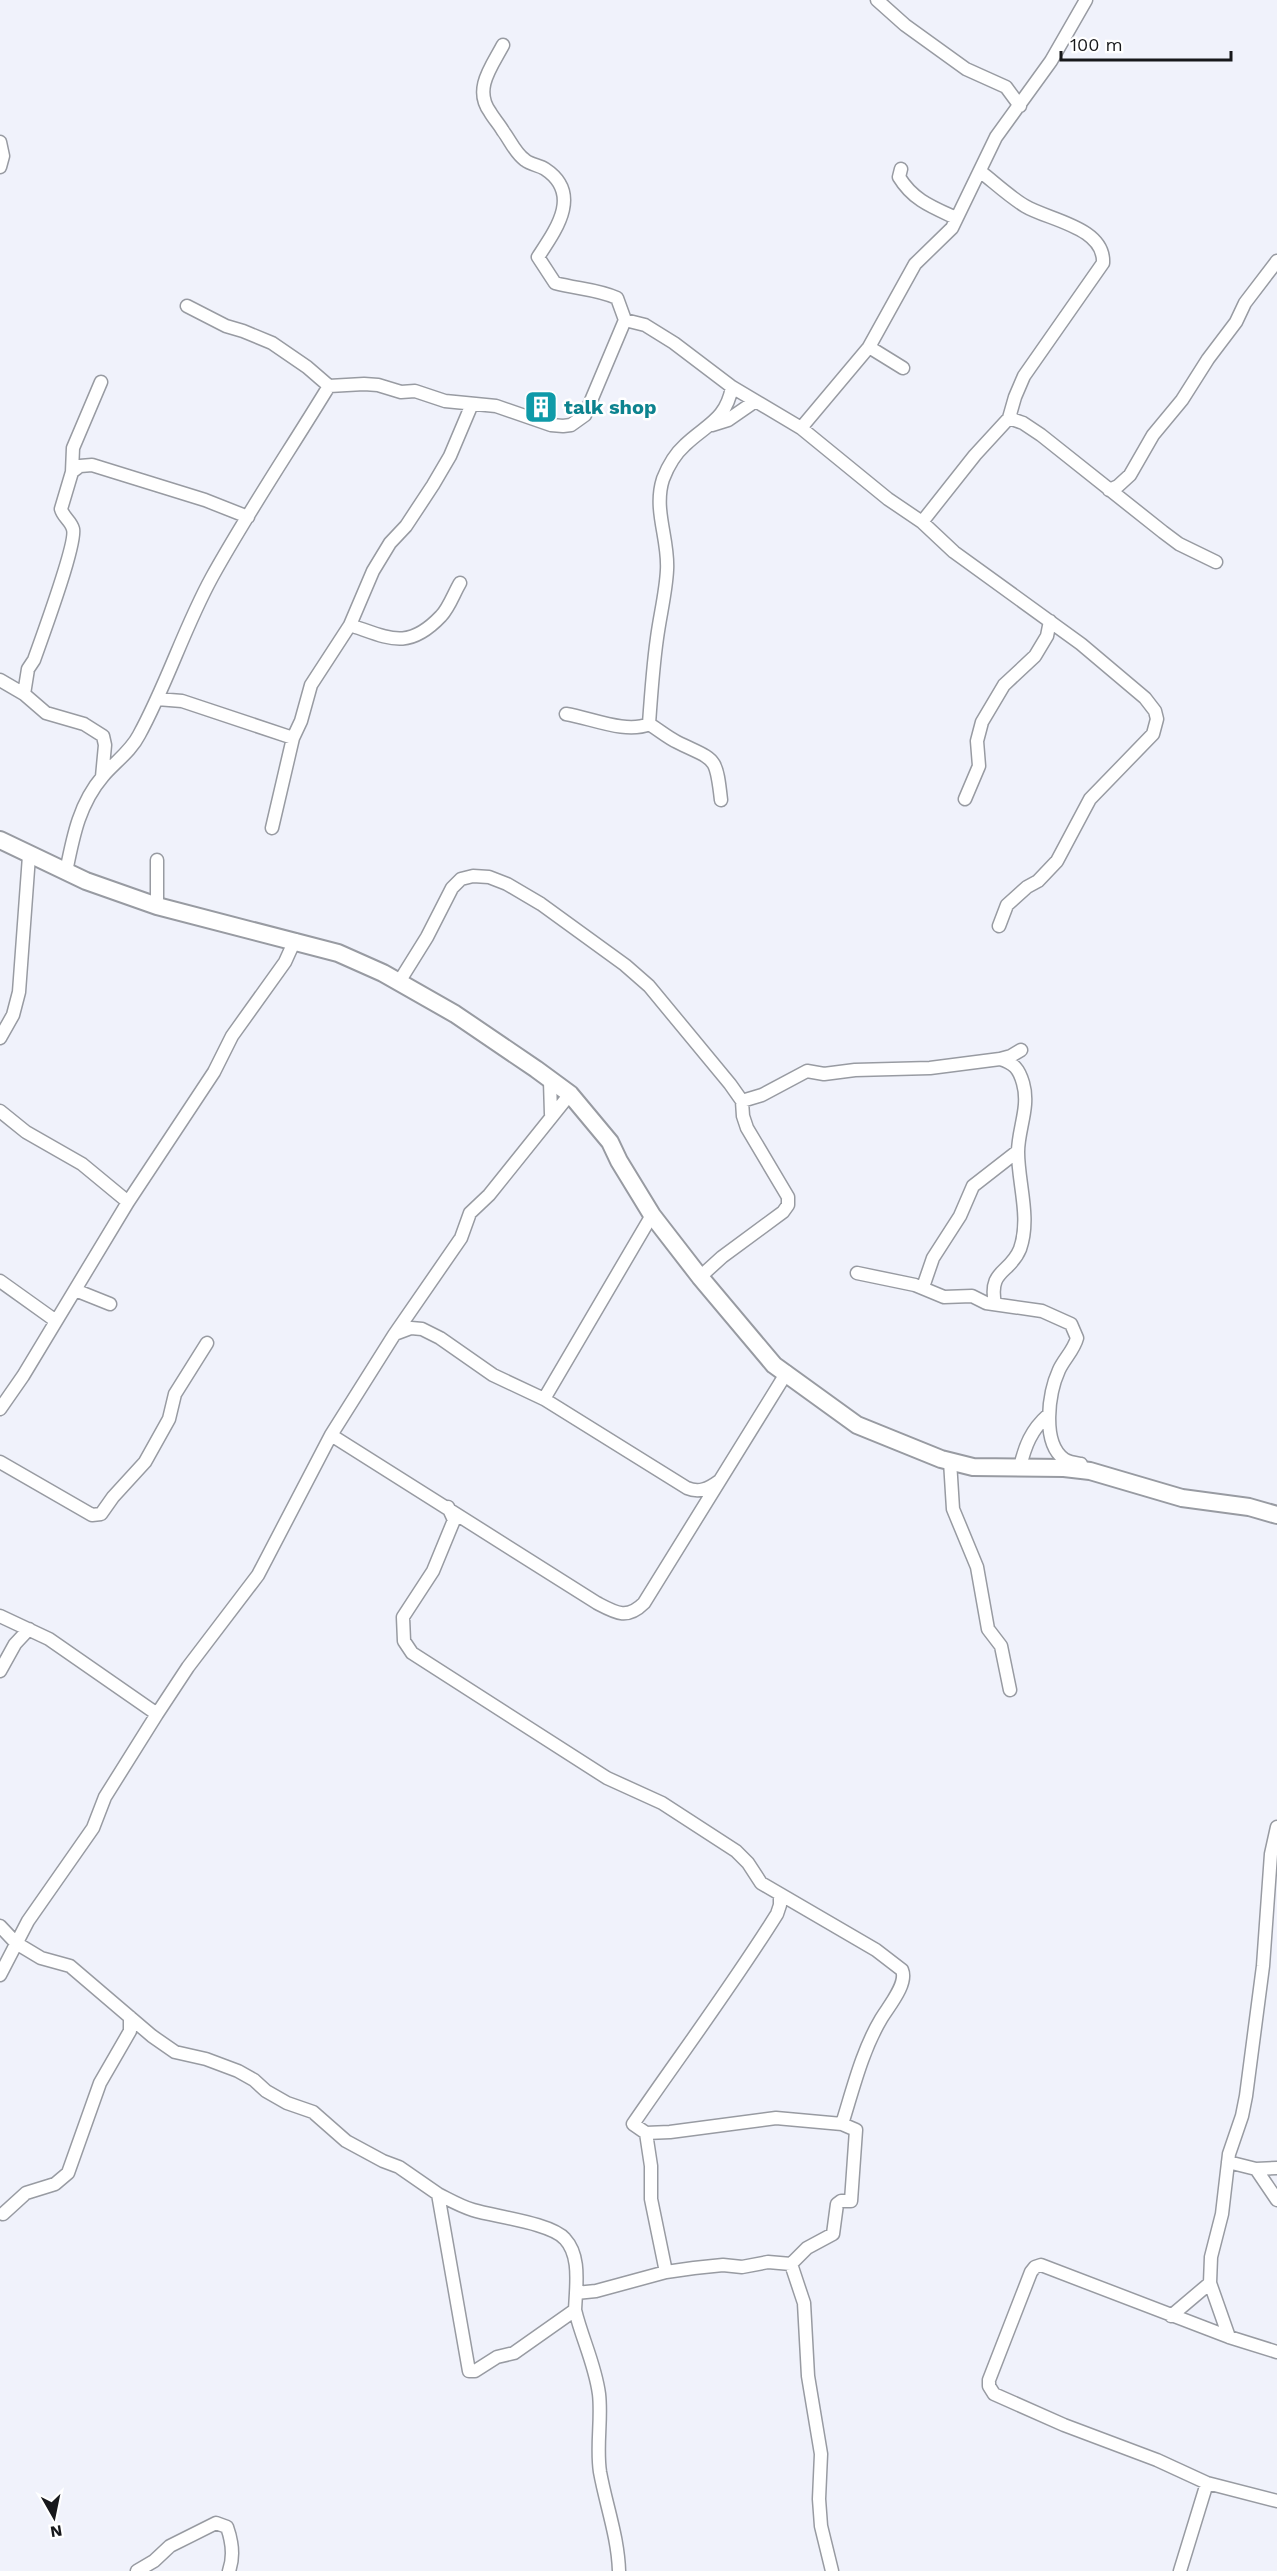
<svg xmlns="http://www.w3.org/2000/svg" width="1277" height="2571" font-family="'Work Sans',sans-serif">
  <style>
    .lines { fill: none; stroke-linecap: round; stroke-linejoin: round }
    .street-casing { stroke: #989ba2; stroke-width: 15 }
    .secondary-casing { stroke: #989ba2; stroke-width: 20 }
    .street { stroke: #fff; stroke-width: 12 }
    .secondary { stroke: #fff; stroke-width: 16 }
    .labels { text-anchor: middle; stroke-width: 5; stroke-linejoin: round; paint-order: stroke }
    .culture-label { font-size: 20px; font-weight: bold; fill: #0d838f; stroke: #fff; text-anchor: start }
  </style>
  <rect width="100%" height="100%" fill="#f0f2fb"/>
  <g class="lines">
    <defs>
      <path id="street" d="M 877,0 L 905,25 L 966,69 L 1006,87 L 1020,106
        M 0,142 L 3,156 L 0,167
        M 901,169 L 899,177 C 913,200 932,207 956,218
        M 187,306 L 226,326 L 243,331 L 272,343 L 307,367 L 329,386
        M 625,320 L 645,325 L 674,343 L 732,387 L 801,428 L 888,499 L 922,522 L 954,552 L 1081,644 L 1145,698 L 1155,711 L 1157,719 L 1153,734 L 1090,799 L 1057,861 L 1038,881 L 1027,887 L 1007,905 L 999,926
        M 869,347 L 903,368
        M 329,386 L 364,384 L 378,385 L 401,392 L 415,391 L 445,401 L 496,406 L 551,425 L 563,426 L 571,425 L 585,415 L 625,320 L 617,298 C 597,289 577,289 555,283 L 538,257 C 555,231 583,194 545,169 C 539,165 531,165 525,160 C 515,153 510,140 503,131 C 499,124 494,119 490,112 C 473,89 492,66 503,45
        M 1009,418 L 1023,423 L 1041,435 L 1163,532 L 1179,544 L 1216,562
        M 712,425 L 728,420 L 754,402
        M 801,428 L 869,347 L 915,264 L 952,228 L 996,137 L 1051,61 L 1086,0
        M 72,472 L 80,466 L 92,465 L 205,500 L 248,517
        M 1109,490 L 1118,486 L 1130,475 L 1153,435 L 1182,400 L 1208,359 L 1236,322 L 1245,303 L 1277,261
        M 922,522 L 975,455 L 1009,418 L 1015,397 L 1024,376 L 1103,263 C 1105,227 1048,220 1025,206 C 1010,197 995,183 981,172
        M 350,625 C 389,638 408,651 441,616 C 449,608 454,593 460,583
        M 0,680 L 24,694 L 46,713 L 84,724 L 103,736 L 105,745 L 102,777
        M 24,694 L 28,669 L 34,660 C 41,640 77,543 73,529 C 71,521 63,517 61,509 L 72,472 L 73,448 L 101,382
        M 157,699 L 182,701 L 293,738
        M 566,714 C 591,718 626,734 649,724
        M 649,724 C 651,695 653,666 657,638 C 660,615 666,592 667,570 C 669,539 653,510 663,479 C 668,466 675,454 685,445 C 707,424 726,420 732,387
        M 649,724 C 659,730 667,737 677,742 C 715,761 716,754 721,800
        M 965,799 L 979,766 L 977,741 L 982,722 L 1004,685 L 1035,656 L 1047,636 L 1050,621
        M 272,828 L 293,738 L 301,721 L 311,685 L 350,625 L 373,571 L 390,543 L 406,526 L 433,485 L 450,456 L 472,404
        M 66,872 C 73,837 79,804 103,776 C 115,762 131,751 139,735 C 167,684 184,628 212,577 C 248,512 290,450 329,386
        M 157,906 L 157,860
        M 399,982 L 427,937 L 452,888 L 461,879 L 473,876 L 489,877 L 507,884 L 541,904 L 625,965 L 649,986 L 730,1084 L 742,1101 L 743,1116 L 747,1128 L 788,1197 L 788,1205 L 783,1212 L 722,1257 L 700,1277
        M 0,1038 L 13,1015 L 19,992 L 29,856
        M 1000,1059 L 1011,1056 L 1021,1050
        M 550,1081 L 551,1114
        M 742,1101 L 762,1095 L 807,1071 L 824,1074 L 855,1070 L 930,1068 L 1000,1059 C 1014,1063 1019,1069 1023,1083 C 1030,1107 1018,1129 1018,1152 C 1018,1183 1031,1218 1020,1249 C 1010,1274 988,1269 995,1304
        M 0,1111 L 26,1132 L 82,1164 L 128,1202
        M 857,1273 L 915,1285 L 944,1297 L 972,1296 L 986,1303 L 1042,1311 L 1071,1324 L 1077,1338 C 1074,1350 1064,1359 1059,1370 C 1049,1392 1041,1442 1064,1459 C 1068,1462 1075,1463 1081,1464
        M 0,1281 L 56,1321
        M 923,1287 L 933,1258 L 960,1216 L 973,1186 L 1018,1151
        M 75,1290 L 110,1304
        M 395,1334 L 411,1328 L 422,1329 L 440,1338 L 493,1375 L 544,1399 L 687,1488 C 699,1493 708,1489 719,1481
        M 544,1399 L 652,1215
        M 0,1409 L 23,1376 L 128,1202 L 214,1072 L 232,1036 L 285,962 L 295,940
        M 331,1435 L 597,1603 C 616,1613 627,1620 644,1603 L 787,1372
        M 950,1461 L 953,1509 L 977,1567 L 988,1629 L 1001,1646 L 1010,1690
        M 0,1462 L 92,1515 L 101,1514 L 113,1497 L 145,1462 L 169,1419 L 175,1394 L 207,1343
        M 1020,1467 C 1025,1446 1031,1430 1048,1415
        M 448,1507 L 454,1520 L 433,1571 L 403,1617 L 404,1641 L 412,1653 L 607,1778 L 662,1803 L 736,1851 L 748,1863 L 761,1883 L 876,1950 L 902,1970 C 908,1984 888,2007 881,2019 C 862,2051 853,2089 842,2124
        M 0,1616 L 49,1639 L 157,1714
        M 0,1671 L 15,1644 L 29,1629
        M 0,1926 L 16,1943 L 41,1958 L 70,1966 L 152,2036 L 175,2052 L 206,2059 L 238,2071 L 254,2080 L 266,2091 L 287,2103 L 313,2112 L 346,2141 L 383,2161 L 399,2167 L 438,2194 L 469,2371 L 475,2371 L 497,2357 L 514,2353 L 575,2310 L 576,2293 L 596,2291 L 666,2272 L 694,2268 L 723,2265 L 742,2267 L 768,2262 L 791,2264 L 804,2303 L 808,2376 L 821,2454 L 819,2499 L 821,2526 L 832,2571
        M 0,1975 L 28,1921 L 93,1828 L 105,1797 L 157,1714 L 188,1667 L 258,1575 L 331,1435 L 394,1335 L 461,1238 L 470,1213 L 489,1195 L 570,1094
        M 646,2133 L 670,2132 L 776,2118 L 842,2124 L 856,2130 L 851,2201 L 841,2201 L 837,2204 L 833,2234 L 807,2248 L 791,2264
        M 1228,2162 L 1256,2169 L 1277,2200
        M 1256,2169 L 1277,2168
        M 438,2194 C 450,2200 460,2206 473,2210 C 496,2217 551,2223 565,2239 C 578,2253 577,2275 576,2293
        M 3,2214 L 26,2193 L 55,2184 L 68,2173 L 100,2083 L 130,2031 L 130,2017
        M 666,2272 L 651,2199 L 651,2166 L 646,2133 L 633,2124 C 681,2054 732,1986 777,1914 L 780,1905 L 780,1895
        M 575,2310 C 582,2339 595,2364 599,2394 C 602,2420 596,2446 600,2472 C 606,2505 618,2537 619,2571
        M 1171,2316 L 1210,2283
        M 1229,2337 L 1210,2283 L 1211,2257 L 1222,2214 L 1229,2154 L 1242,2116 L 1246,2096 L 1263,1966 L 1271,1854 L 1277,1827
        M 1277,2352 L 1229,2337 L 1041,2265 L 1035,2267 L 1031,2272 L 989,2380 L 989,2386 L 994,2394 L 1064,2425 L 1157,2460 L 1207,2483 L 1277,2501
        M 137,2571 L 154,2561 L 170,2546 L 216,2523 L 227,2527 C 232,2541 234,2557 229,2571
        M 1180,2571 L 1207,2483"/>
      <path id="secondary" d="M 0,840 L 86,881 L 157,906 L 338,953 L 383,973 L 455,1014 L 536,1069 L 570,1094 L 610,1142 L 619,1161 L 652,1215 L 700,1277 L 774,1365 L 857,1425 L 941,1459 L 973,1467 L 1064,1468 L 1090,1471 L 1182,1498 L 1249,1507 L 1277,1515"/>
    </defs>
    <!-- street casing -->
    <use href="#street" class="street-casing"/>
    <!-- secondary casing -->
    <use href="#secondary" class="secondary-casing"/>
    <!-- street -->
    <use href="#street" class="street"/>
    <!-- secondary -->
    <use href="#secondary" class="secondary"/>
  </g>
  <!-- icons -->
  <defs>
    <symbol id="building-square" viewBox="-11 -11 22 22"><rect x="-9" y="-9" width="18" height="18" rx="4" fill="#0f9aa8" stroke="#fff"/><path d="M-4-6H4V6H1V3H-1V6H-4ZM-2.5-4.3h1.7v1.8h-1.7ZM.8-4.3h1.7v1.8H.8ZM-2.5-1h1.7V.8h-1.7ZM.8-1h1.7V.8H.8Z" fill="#fff"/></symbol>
  </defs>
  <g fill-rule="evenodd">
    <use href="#building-square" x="522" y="388" width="38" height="38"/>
  </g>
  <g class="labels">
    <!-- culture labels -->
    <g class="culture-label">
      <text x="564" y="414">talk shop</text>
    </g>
  </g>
  <!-- north arrow -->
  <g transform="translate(54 2517) rotate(171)" stroke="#ffffff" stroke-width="4.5" paint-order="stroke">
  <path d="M0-4.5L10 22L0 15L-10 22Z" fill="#17181b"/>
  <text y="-9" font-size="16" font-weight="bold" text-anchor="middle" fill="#17181b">N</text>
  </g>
  <!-- scale -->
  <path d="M1061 51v9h170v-9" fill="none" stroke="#17181b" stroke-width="3"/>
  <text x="1070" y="51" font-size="18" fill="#17181b" stroke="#ffffff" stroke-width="4.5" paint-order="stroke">100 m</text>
</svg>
